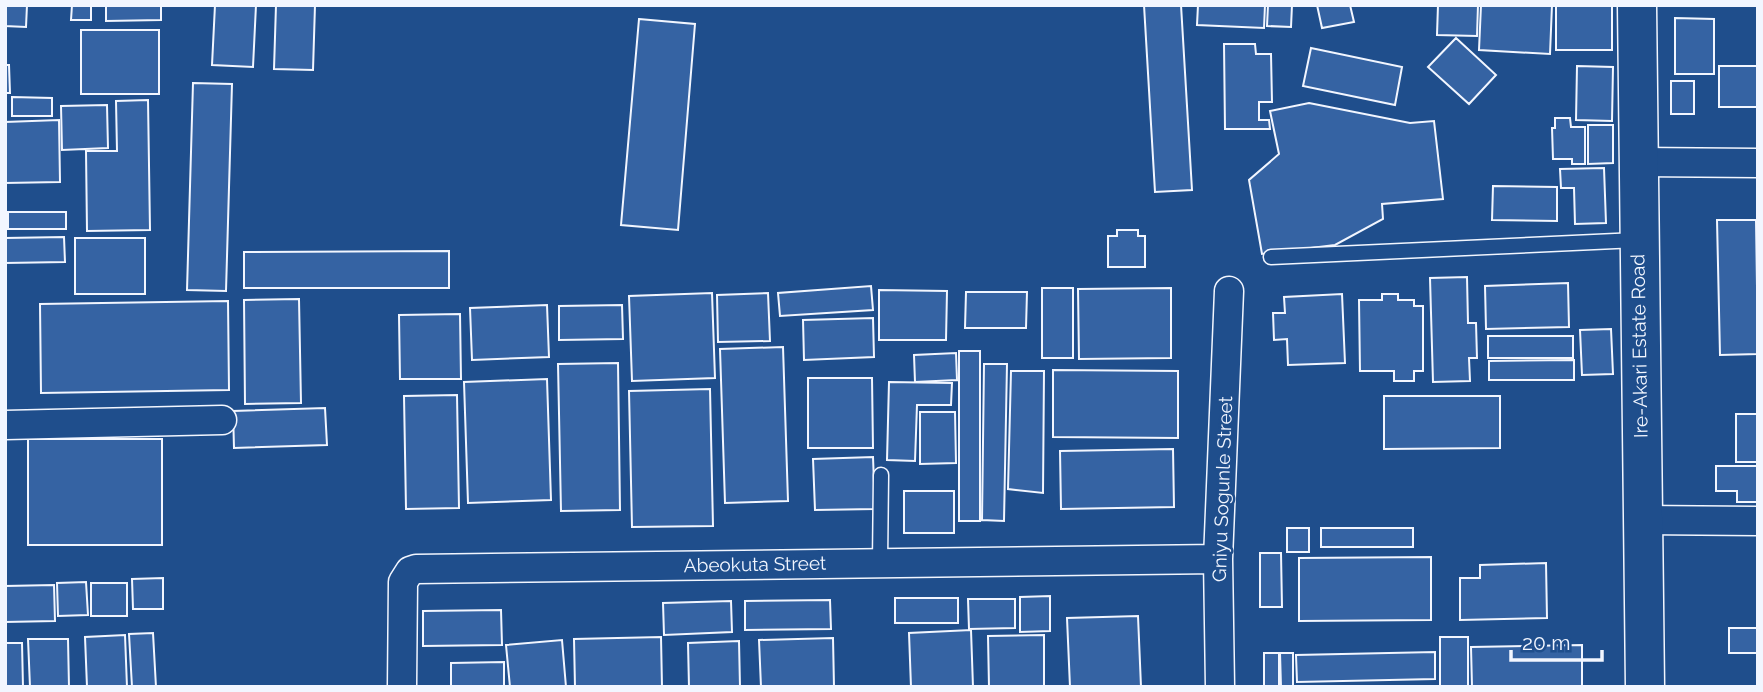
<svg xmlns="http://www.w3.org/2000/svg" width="1763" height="692" font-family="Raleway,sans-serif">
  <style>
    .building { fill: #3563a3; stroke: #f2f6ff; stroke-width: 2 }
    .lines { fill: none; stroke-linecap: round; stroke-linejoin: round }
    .lane-casing { stroke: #f2f6ff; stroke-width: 17 }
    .street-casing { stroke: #f2f6ff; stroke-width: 31 }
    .secondary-casing { stroke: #f2f6ff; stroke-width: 41 }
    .lane { stroke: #1f4e8c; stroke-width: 14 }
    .street { stroke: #1f4e8c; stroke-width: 28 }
    .secondary { stroke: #1f4e8c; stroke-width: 38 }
    .labels { text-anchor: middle; stroke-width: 5; stroke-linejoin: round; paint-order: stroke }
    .street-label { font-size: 19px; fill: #f2f6ff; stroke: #1f4e8c }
  </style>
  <rect width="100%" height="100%" fill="#1f4e8c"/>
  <!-- building -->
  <path class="building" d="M 5,5 L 27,5 L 26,27 L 5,26 Z
    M 72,5 L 91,5 L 91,20 L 71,20 Z
    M 106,5 L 161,5 L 161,20 L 106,21 Z
    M 215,5 L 256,5 L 253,67 L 212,65 Z
    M 276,5 L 315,5 L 313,70 L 274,69 Z
    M 1144,5 L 1181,5 L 1192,190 L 1155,192 Z
    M 1198,5 L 1265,5 L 1264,28 L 1197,25 Z
    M 1268,5 L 1292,5 L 1291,27 L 1267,26 Z
    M 1317,5 L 1350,5 L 1354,22 L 1322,28 Z
    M 1438,5 L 1478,5 L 1477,36 L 1437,35 Z
    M 1481,5 L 1552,5 L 1550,54 L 1479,50 Z
    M 1556,5 L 1612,5 L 1612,50 L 1556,50 Z
    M 1675,18 L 1714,19 L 1714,74 L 1675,74 Z
    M 639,19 L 695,24 L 678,230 L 621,225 Z
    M 81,30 L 159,30 L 159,94 L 81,94 Z
    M 1456,38 L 1496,75 L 1469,104 L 1428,67 Z
    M 1224,44 L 1255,44 L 1256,54 L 1271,54 L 1272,102 L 1259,102 L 1259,120 L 1269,120 L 1270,129 L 1225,129 Z
    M 1311,48 L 1402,67 L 1395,105 L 1303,86 Z
    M 5,65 L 9,65 L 10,93 L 5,93 Z
    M 1577,66 L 1613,67 L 1612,121 L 1576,120 Z
    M 1719,66 L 1758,66 L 1758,107 L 1719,107 Z
    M 1671,81 L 1694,81 L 1694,114 L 1671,114 Z
    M 193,83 L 232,84 L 226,291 L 187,290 Z
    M 12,97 L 52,98 L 52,116 L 12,116 Z
    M 148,100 L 150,230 L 87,231 L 86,151 L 117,151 L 116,101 Z
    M 1309,103 L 1410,123 L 1434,121 L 1443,199 L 1382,204 L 1383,219 L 1335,245 L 1262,254 L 1249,180 L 1279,154 L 1270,111 Z
    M 107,105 L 108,148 L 62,150 L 61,106 Z
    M 1555,118 L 1570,118 L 1571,127 L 1585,127 L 1585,164 L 1572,164 L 1572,159 L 1553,159 L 1552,128 L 1555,128 Z
    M 59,120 L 60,182 L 5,183 L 5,122 Z
    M 1588,125 L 1613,125 L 1613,163 L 1588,164 Z
    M 1604,168 L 1606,223 L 1575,224 L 1574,188 L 1561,188 L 1560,169 Z
    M 1493,186 L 1557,187 L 1557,221 L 1492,220 Z
    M 8,212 L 66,212 L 66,229 L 8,229 Z
    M 1717,220 L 1756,220 L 1758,354 L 1720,355 Z
    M 1117,230 L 1138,230 L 1138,236 L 1145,236 L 1145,267 L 1108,267 L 1108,236 L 1117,236 Z
    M 64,237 L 65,262 L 5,263 L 5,238 Z
    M 75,238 L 145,238 L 145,294 L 75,294 Z
    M 449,251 L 449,288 L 244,288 L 244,252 Z
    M 1467,277 L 1468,323 L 1476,323 L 1477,358 L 1469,358 L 1470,381 L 1433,382 L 1430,278 Z
    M 1568,283 L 1569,327 L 1486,329 L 1485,286 Z
    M 871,286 L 873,310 L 780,316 L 778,293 Z
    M 1042,288 L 1073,288 L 1073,358 L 1042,358 Z
    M 1171,288 L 1171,358 L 1079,359 L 1078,289 Z
    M 879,290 L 947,291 L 946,340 L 879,340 Z
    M 966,292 L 1027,292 L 1026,328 L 965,328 Z
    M 712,293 L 715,378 L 632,381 L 629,296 Z
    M 768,293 L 770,341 L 718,342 L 717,295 Z
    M 1342,294 L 1345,363 L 1288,365 L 1287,339 L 1274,340 L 1273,313 L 1285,313 L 1284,297 Z
    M 1382,294 L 1398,294 L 1398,300 L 1414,300 L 1414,306 L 1423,306 L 1423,371 L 1414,371 L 1414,381 L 1394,381 L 1394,371 L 1360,371 L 1359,300 L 1382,300 Z
    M 299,299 L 301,403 L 245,404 L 244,300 Z
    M 228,301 L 229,390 L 41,393 L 40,304 Z
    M 547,305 L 549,357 L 472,360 L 470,308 Z
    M 622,305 L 623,339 L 559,340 L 559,306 Z
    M 460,314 L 461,379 L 400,379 L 399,315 Z
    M 873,318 L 874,357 L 804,360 L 803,320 Z
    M 1611,329 L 1613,374 L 1582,375 L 1580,330 Z
    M 1488,336 L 1573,336 L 1573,358 L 1488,358 Z
    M 783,347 L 788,501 L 725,503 L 720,349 Z
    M 959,351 L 980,351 L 980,521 L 959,521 Z
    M 956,353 L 957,380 L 915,382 L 914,355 Z
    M 1574,360 L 1574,380 L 1489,380 L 1489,361 Z
    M 618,363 L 620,510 L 561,511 L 558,364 Z
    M 984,364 L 1007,364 L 1004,521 L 982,520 Z
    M 1053,370 L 1178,371 L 1178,438 L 1053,437 Z
    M 1011,371 L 1044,371 L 1043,493 L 1008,489 Z
    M 808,378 L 872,378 L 873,448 L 808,448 Z
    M 547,379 L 551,500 L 468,503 L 464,382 Z
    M 889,382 L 952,383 L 951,405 L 917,405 L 915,461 L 887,460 Z
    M 710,389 L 713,526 L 632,527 L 629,391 Z
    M 457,395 L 459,508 L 406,509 L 404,396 Z
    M 1384,396 L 1500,396 L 1500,448 L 1384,449 Z
    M 325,408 L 327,445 L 234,448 L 233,411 Z
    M 920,412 L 955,412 L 956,463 L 920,464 Z
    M 1736,414 L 1758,414 L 1758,462 L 1736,462 Z
    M 28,439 L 162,439 L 162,545 L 28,545 Z
    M 1173,449 L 1174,507 L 1061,509 L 1060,451 Z
    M 873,457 L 875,509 L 815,510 L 813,459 Z
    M 1716,466 L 1758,466 L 1758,502 L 1737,502 L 1737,491 L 1716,491 Z
    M 904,491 L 954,491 L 954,533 L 904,533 Z
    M 1287,528 L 1309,528 L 1309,552 L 1287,552 Z
    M 1321,528 L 1413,528 L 1413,547 L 1321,547 Z
    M 1260,553 L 1281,553 L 1282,607 L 1260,607 Z
    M 1431,557 L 1431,620 L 1299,621 L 1299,558 Z
    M 1546,563 L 1547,618 L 1460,620 L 1460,578 L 1480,578 L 1480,565 Z
    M 163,578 L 163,609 L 133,609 L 132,579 Z
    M 86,582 L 88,615 L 58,616 L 57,583 Z
    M 91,583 L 127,583 L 127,616 L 91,616 Z
    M 54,585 L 55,621 L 5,622 L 5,586 Z
    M 1050,596 L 1050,631 L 1020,632 L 1020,597 Z
    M 895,598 L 958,598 L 958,623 L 895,623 Z
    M 968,599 L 1015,599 L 1015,628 L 969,629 Z
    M 830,600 L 831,629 L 745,630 L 745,601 Z
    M 731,601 L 732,632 L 664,635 L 663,603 Z
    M 501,610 L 502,645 L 423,646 L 423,611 Z
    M 1138,616 L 1141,687 L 1070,687 L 1067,618 Z
    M 1729,628 L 1758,628 L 1758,653 L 1729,653 Z
    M 971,630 L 973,687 L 911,687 L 909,633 Z
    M 153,633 L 156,687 L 132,687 L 129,634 Z
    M 125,635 L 127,687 L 87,687 L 85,637 Z
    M 1044,635 L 1044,687 L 989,687 L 988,636 Z
    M 661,637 L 662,687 L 575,687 L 574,639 Z
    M 1440,637 L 1468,637 L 1468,687 L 1440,687 Z
    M 833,638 L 834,687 L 761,687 L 759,640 Z
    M 28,639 L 68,639 L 69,687 L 30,687 Z
    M 562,640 L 566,687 L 510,687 L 506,645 Z
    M 739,641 L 740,687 L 689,687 L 688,643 Z
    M 5,643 L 22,643 L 23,687 L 5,687 Z
    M 1582,645 L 1582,687 L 1472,687 L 1471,647 Z
    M 1435,652 L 1435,679 L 1297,682 L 1296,655 Z
    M 1264,653 L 1279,653 L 1279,687 L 1264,687 Z
    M 1280,653 L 1293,653 L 1293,687 L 1281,687 Z
    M 504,662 L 504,687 L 451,687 L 451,663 Z"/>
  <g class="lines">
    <defs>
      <path id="lane" d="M 1271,257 L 1637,240
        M 880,563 L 881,475"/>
      <path id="street" d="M 1639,162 L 1758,163
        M 5,425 L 222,420
        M 1641,520 L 1758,521
        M 402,687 L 403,582 L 410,571 L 416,569 L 1218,559
        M 1220,687 L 1218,559 L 1229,291"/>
      <path id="secondary" d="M 1637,5 L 1645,687"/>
    </defs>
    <!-- lane casing -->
    <use href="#lane" class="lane-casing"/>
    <!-- street casing -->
    <use href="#street" class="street-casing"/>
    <!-- secondary casing -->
    <use href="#secondary" class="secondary-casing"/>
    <!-- lane -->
    <use href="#lane" class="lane"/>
    <!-- street -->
    <use href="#street" class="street"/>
    <!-- secondary -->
    <use href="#secondary" class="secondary"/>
  </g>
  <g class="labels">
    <!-- street labels -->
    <g class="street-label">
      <text transform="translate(1639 346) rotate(-91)" y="7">Ire-Akari Estate Road</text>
      <text transform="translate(1222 489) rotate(-88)" y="7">Gniyu Sogunle Street</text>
      <text transform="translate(755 564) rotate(-1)" y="7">Abeokuta Street</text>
    </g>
  </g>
  <!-- border -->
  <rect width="1763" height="692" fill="none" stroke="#f2f6ff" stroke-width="14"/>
  <!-- scale -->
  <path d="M1511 650v10h91v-10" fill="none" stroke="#f2f6ff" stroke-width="3.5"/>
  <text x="1522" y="650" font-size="21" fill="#f2f6ff" stroke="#1f4e8c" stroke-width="5" paint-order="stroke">20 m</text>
</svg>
